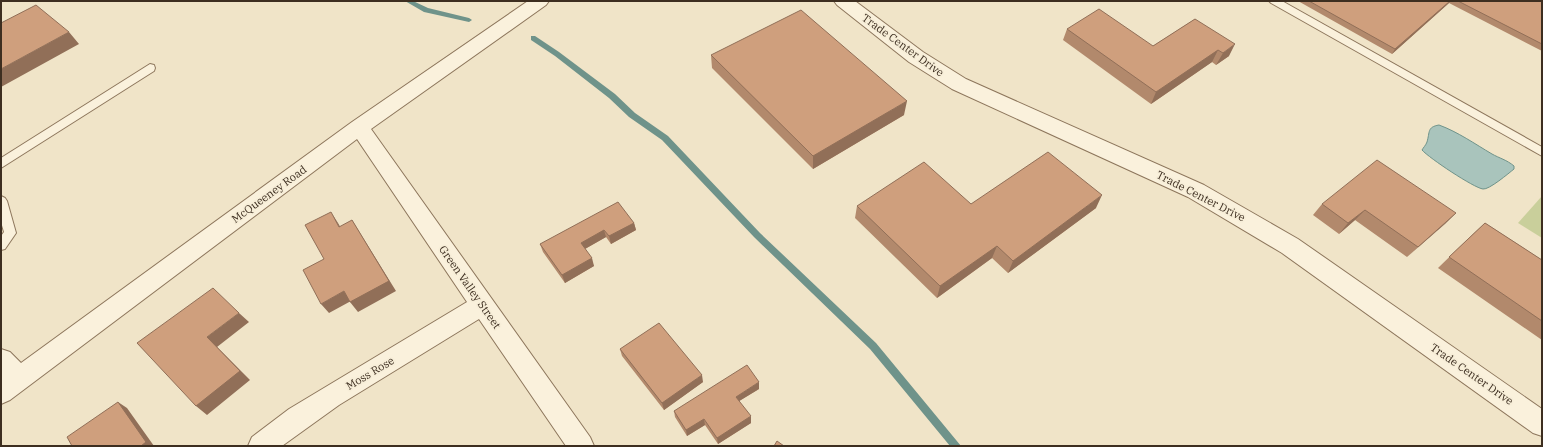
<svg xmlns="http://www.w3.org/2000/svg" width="1543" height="447" font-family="'IBM Plex Serif',serif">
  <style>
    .green { fill: #c9cf9b }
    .water { fill: #a9c4bc; stroke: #6f938a }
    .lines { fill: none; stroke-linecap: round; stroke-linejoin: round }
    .stream { fill: #6f938a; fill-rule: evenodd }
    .lane-casing { stroke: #8d765c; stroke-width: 2 }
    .street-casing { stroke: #8d765c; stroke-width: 2 }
    .lane { fill: #faf1dc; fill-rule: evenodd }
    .street { fill: #faf1dc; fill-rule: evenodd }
    .wall { fill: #b2896c }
    .shaded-wall { fill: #916f58 }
    .building { fill: #cf9f7d; stroke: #916f58 }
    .labels { text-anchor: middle; stroke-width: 3.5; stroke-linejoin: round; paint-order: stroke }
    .street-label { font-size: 11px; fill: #3d2e20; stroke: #f7eed8 }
  </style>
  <rect width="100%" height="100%" fill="#f0e4c8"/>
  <!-- green -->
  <path class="green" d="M 1542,196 L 1542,238 L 1518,223 Z"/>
  <!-- water -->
  <path class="water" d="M 1439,125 C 1458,132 1475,144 1492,154 C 1499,158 1507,160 1514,166 L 1514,169 C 1509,173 1489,190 1483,189 C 1474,188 1429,158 1422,150 C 1423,148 1426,145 1427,142 C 1430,132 1427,127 1439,125 Z"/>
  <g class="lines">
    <!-- stream -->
    <path class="stream" d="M 405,1 L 413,1 L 428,8 L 469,18 L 472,20 L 469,22 L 424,12 Z
      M 531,36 L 535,36 L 559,52 L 615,94 L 635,113 L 668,136 L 760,233 L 876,343 L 961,446 L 950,446 L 870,349 L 754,237 L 662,140 L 629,117 L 609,98 L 555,56 L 531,40 Z"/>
    <defs>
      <path id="lane" d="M 1269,1 L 1282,1 L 1542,147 L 1542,156 L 1271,3 Z
        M 150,64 L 154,65 L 155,68 L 154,71 L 1,168 L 1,158 Z
        M 1,196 L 5,198 L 7,201 L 16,233 L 5,249 L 1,250 L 1,236 L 4,232 L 1,222 Z"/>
      <path id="street" d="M 528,1 L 549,1 L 546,5 L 371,129 L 590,437 L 594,446 L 566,446 L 479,319 L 339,405 L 282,446 L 248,446 L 252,437 L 289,409 L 467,302 L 357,139 L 10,400 L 1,404 L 1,349 L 10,352 L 21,363 L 352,122 Z
        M 834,1 L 855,1 L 923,52 L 966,79 L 1204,185 L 1298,239 L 1542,409 L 1542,436 L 1533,433 L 1282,253 L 1188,197 L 952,89 L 909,62 L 837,5 Z"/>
    </defs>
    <!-- lane casing -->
    <use href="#lane" class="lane-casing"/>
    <!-- street casing -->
    <use href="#street" class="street-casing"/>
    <!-- lane -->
    <use href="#lane" class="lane"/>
    <!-- street -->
    <use href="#street" class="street"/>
  </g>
  <!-- wall -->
  <path class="wall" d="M 1298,1 L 1542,1 L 1542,51 L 1449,3 L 1392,54 Z
    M 1195,19 L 1229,56 L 1216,65 L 1212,62 L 1151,104 L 1063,40 L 1067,29 L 1153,46 Z
    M 711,55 L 904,115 L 813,169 L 712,68 Z
    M 971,204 L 1096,208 L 1008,273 L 992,258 L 937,298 L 855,218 L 857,206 Z
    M 1322,204 L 1456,213 L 1407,257 L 1355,220 L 1339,234 L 1313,215 Z
    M 634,223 L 636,230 L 611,244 L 606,237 L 585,249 L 594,266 L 565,283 L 543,252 L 540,244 Z
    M 1485,223 L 1542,260 L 1542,340 L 1438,268 L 1473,234 Z
    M 620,349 L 703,382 L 664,410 L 622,356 Z
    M 759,389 L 739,401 L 751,423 L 718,444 L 705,425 L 687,436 L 675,417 L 674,411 Z"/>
  <!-- shaded-wall -->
  <path class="shaded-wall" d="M 1450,1 L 1451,1 L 1449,3 L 1392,54 L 1395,49 Z
    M 69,32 L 79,44 L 1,87 L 1,69 Z
    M 1235,44 L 1229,56 L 1216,65 L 1223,53 Z
    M 1218,50 L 1212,62 L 1151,104 L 1156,92 Z
    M 907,101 L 904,115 L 813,169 L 813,156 Z
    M 1102,195 L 1096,208 L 1008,273 L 1013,261 Z
    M 1365,210 L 1355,220 L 1339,234 L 1348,223 Z
    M 331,212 L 338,223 L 346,237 L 339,227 Z
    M 1456,213 L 1445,224 L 1407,257 L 1418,247 Z
    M 352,220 L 396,291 L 358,312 L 350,302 Z
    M 634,223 L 636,230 L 611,244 L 609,236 Z
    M 604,230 L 606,237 L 583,250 L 581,243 Z
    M 997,246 L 992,258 L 937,298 L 940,286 Z
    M 592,258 L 594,266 L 565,283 L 562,275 Z
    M 344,291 L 351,301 L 329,313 L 321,304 Z
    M 239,313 L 249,322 L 217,347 L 250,380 L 207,415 L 196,406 L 207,337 Z
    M 702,375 L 703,382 L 664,410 L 662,403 Z
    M 759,382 L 759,389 L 736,403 L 736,397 Z
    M 118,402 L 127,408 L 154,446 L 141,446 Z
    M 751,416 L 751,423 L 718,444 L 717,438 Z
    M 704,419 L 705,425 L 687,436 L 686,430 Z"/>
  <!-- building -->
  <path class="building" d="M 1309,1 L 1450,1 L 1395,49 Z
    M 1458,1 L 1542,1 L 1542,44 Z
    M 36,5 L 69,32 L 1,69 L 1,23 Z
    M 1099,9 L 1153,46 L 1195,19 L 1235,44 L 1223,53 L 1218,50 L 1156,92 L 1067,29 Z
    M 801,10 L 907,101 L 813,156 L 711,55 Z
    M 1048,152 L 1102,195 L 1013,261 L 997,246 L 940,286 L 857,206 L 924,162 L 971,204 Z
    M 1377,160 L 1456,213 L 1418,247 L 1365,210 L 1348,223 L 1322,204 Z
    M 618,202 L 634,223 L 609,236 L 604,230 L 581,243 L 592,258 L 562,275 L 540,244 Z
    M 331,212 L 339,227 L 352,220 L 389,281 L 350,302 L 344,291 L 321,304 L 303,270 L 324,259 L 305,225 Z
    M 1485,223 L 1542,260 L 1542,321 L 1449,257 Z
    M 213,288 L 239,313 L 207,337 L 240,371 L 196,406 L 137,343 Z
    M 659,323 L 702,375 L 662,403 L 620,349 Z
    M 747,365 L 759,382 L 736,397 L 751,416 L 717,438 L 704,419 L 686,430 L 674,411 Z
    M 118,402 L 146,442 L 141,446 L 72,446 L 67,437 Z
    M 777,441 L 784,446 L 774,446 Z"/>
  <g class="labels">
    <!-- street labels -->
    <g class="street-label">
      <text transform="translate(903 45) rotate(36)" y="4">Trade Center Drive</text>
      <text transform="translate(269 194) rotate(-36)" y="4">McQueeney Road</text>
      <text transform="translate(1201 196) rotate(27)" y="4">Trade Center Drive</text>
      <text transform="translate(470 287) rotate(55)" y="4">Green Valley Street</text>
      <text transform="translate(370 373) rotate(-31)" y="4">Moss Rose</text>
      <text transform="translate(1472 374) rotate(35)" y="4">Trade Center Drive</text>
    </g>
  </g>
  <!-- border -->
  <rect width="1543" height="447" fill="none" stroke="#3d2e20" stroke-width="4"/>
</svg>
